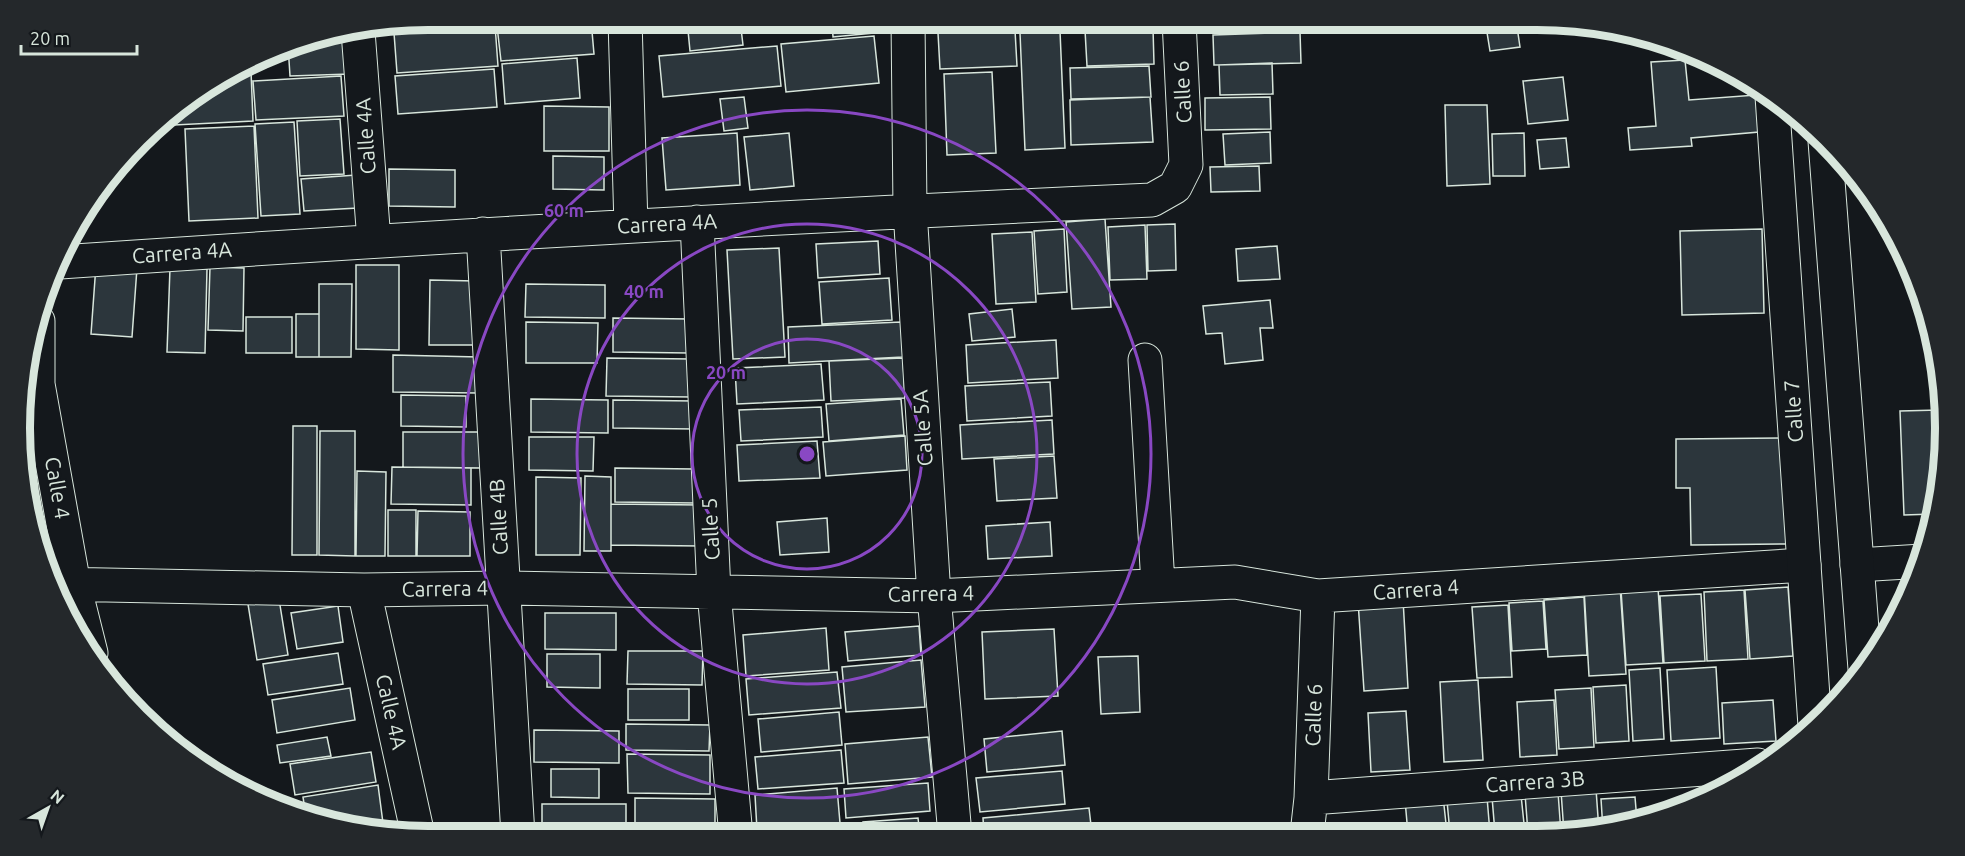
<svg xmlns="http://www.w3.org/2000/svg" width="1965" height="856" font-family="Ubuntu,sans-serif">
  <style>
    .green { fill: #202428; stroke: #939e99; stroke-width: 1.5 }
    .building { fill: #2c363c; stroke: #d8e6dc; stroke-width: 1.5 }
    .lines { fill: none; stroke-linecap: round; stroke-linejoin: round }
    .street-casing { stroke: #d8e6dc; stroke-width: 35 }
    .secondary-casing { stroke: #d8e6dc; stroke-width: 35 }
    .street { stroke: #14181c; stroke-width: 33 }
    .secondary { stroke: #14181c; stroke-width: 33 }
    .ring { fill: none; stroke: #8948c3; stroke-width: 3 }
    .labels { text-anchor: middle; stroke-width: 4.5; stroke-linejoin: round; paint-order: stroke }
    .street-label { font-size: 21px; fill: #d8e6dc; stroke: #14181c }
    .rim { fill: none; stroke: #d8e6dc; stroke-width: 8 }
    .centre { fill: #8948c3; stroke: #14181c; stroke-width: 3 }
    .ring-label { font-size: 18px; text-anchor: middle; font-weight: bold; fill: #8948c3; stroke: #14181c; stroke-width: 4.5; stroke-linejoin: round; paint-order: stroke }
  </style>
  <rect width="100%" height="100%" fill="#14181c"/>
  <!-- green -->
  <path class="green" d="M 21,416 L 50,561 L 48,561 L 27,507 L 20,428 Z"/>
  <!-- building -->
  <path class="building" d="M 428,20 L 489,20 L 489,23 L 395,30 L 394,25 Z
    M 572,20 L 591,20 L 594,54 L 501,61 L 497,26 Z
    M 687,20 L 740,20 L 743,45 L 690,51 Z
    M 832,20 L 883,20 L 884,32 L 833,37 Z
    M 938,20 L 1028,20 L 1028,26 L 939,29 Z
    M 1085,20 L 1141,20 L 1141,23 L 1085,26 Z
    M 1218,20 L 1296,20 L 1296,30 L 1219,32 Z
    M 1485,20 L 1516,20 L 1520,47 L 1490,51 Z
    M 495,25 L 498,66 L 397,73 L 394,33 Z
    M 1153,28 L 1154,64 L 1087,66 L 1085,30 Z
    M 1015,30 L 1017,66 L 940,69 L 938,33 Z
    M 1060,31 L 1065,148 L 1025,150 L 1020,33 Z
    M 1300,32 L 1301,63 L 1214,65 L 1213,35 Z
    M 348,34 L 350,74 L 290,76 L 288,45 L 296,41 Z
    M 874,36 L 879,83 L 786,92 L 781,44 Z
    M 777,46 L 781,86 L 663,97 L 659,56 Z
    M 577,58 L 580,98 L 505,104 L 502,64 Z
    M 1685,60 L 1689,100 L 1756,95 L 1759,132 L 1691,138 L 1692,146 L 1630,150 L 1628,128 L 1656,126 L 1651,62 Z
    M 1272,63 L 1273,94 L 1220,95 L 1219,65 Z
    M 1149,66 L 1151,97 L 1071,99 L 1070,68 Z
    M 494,69 L 497,107 L 398,114 L 395,76 Z
    M 251,71 L 253,121 L 155,126 L 159,121 L 224,74 L 229,72 Z
    M 992,72 L 996,153 L 947,155 L 944,74 Z
    M 341,76 L 344,116 L 256,120 L 253,81 Z
    M 1563,77 L 1568,120 L 1528,124 L 1523,81 Z
    M 744,97 L 748,128 L 724,131 L 720,99 Z
    M 1150,97 L 1153,142 L 1071,145 L 1070,100 Z
    M 1270,97 L 1271,129 L 1205,130 L 1205,98 Z
    M 1445,105 L 1487,105 L 1490,184 L 1447,186 Z
    M 544,106 L 609,107 L 609,151 L 544,151 Z
    M 340,119 L 344,174 L 300,176 L 297,121 Z
    M 294,122 L 300,214 L 261,216 L 255,124 Z
    M 254,126 L 258,218 L 189,221 L 185,129 Z
    M 1270,132 L 1271,163 L 1225,165 L 1223,134 Z
    M 737,133 L 740,185 L 666,190 L 662,138 Z
    M 789,133 L 794,186 L 750,190 L 744,137 Z
    M 1524,133 L 1525,176 L 1493,176 L 1492,134 Z
    M 1566,138 L 1569,167 L 1540,169 L 1537,140 Z
    M 553,156 L 604,157 L 604,190 L 553,189 Z
    M 1259,166 L 1260,191 L 1211,192 L 1210,167 Z
    M 389,169 L 455,170 L 455,207 L 389,206 Z
    M 356,175 L 358,208 L 304,211 L 301,179 Z
    M 1105,219 L 1111,307 L 1072,309 L 1066,222 Z
    M 1175,224 L 1176,270 L 1148,271 L 1147,225 Z
    M 1145,225 L 1147,279 L 1110,280 L 1108,227 Z
    M 1064,229 L 1067,292 L 1038,294 L 1034,231 Z
    M 1762,229 L 1764,313 L 1682,315 L 1680,231 Z
    M 1032,232 L 1036,302 L 996,304 L 992,234 Z
    M 878,241 L 880,274 L 818,278 L 816,244 Z
    M 1277,246 L 1280,279 L 1238,281 L 1236,249 Z
    M 779,248 L 785,357 L 733,359 L 727,250 Z
    M 96,265 L 137,268 L 132,337 L 91,334 Z
    M 356,265 L 399,265 L 399,350 L 356,349 Z
    M 210,267 L 244,268 L 243,331 L 208,330 Z
    M 170,268 L 207,269 L 205,353 L 167,352 Z
    M 889,278 L 892,320 L 822,324 L 819,282 Z
    M 430,280 L 475,281 L 475,345 L 429,345 Z
    M 319,284 L 352,284 L 351,357 L 319,357 Z
    M 526,284 L 605,285 L 605,318 L 525,317 Z
    M 1270,300 L 1273,328 L 1260,328 L 1263,360 L 1225,364 L 1222,333 L 1206,334 L 1203,306 Z
    M 1012,309 L 1015,337 L 972,341 L 969,314 Z
    M 296,314 L 319,314 L 319,357 L 296,357 Z
    M 246,317 L 292,317 L 292,353 L 246,353 Z
    M 613,318 L 690,319 L 689,353 L 613,352 Z
    M 526,322 L 598,323 L 597,363 L 526,363 Z
    M 901,322 L 903,357 L 789,363 L 788,327 Z
    M 1056,340 L 1058,378 L 968,383 L 966,345 Z
    M 393,355 L 479,357 L 478,393 L 393,392 Z
    M 607,358 L 692,359 L 692,397 L 606,396 Z
    M 903,358 L 905,398 L 831,401 L 829,361 Z
    M 821,364 L 824,400 L 737,404 L 735,368 Z
    M 1050,382 L 1052,416 L 967,421 L 965,386 Z
    M 401,395 L 466,396 L 466,427 L 401,426 Z
    M 531,399 L 608,400 L 608,433 L 531,432 Z
    M 901,399 L 904,435 L 829,441 L 826,404 Z
    M 613,400 L 694,401 L 694,429 L 613,428 Z
    M 821,407 L 823,437 L 741,441 L 739,410 Z
    M 1939,410 L 1942,482 L 1934,514 L 1904,515 L 1900,411 Z
    M 1940,410 L 1944,410 L 1943,465 Z
    M 1052,420 L 1054,454 L 962,459 L 960,425 Z
    M 293,426 L 317,426 L 317,555 L 292,555 Z
    M 320,431 L 355,431 L 355,556 L 319,555 Z
    M 403,432 L 482,432 L 482,468 L 403,467 Z
    M 905,436 L 907,470 L 826,476 L 823,442 Z
    M 529,437 L 594,437 L 593,471 L 529,470 Z
    M 1787,438 L 1790,544 L 1691,545 L 1690,488 L 1676,488 L 1676,439 Z
    M 817,441 L 820,478 L 739,481 L 737,445 Z
    M 1054,456 L 1057,498 L 997,501 L 994,459 Z
    M 392,467 L 471,468 L 471,505 L 391,504 Z
    M 615,468 L 694,469 L 694,503 L 615,502 Z
    M 357,471 L 386,472 L 385,556 L 356,556 Z
    M 585,476 L 611,477 L 611,551 L 584,551 Z
    M 536,477 L 581,478 L 580,555 L 536,555 Z
    M 611,504 L 701,505 L 701,546 L 611,545 Z
    M 388,510 L 416,510 L 416,556 L 388,556 Z
    M 418,511 L 470,512 L 470,556 L 417,556 Z
    M 827,518 L 829,552 L 780,555 L 777,522 Z
    M 1050,522 L 1052,556 L 988,559 L 986,526 Z
    M 1620,586 L 1626,674 L 1589,676 L 1584,588 Z
    M 1788,587 L 1793,656 L 1750,659 L 1745,590 Z
    M 1658,588 L 1663,663 L 1626,665 L 1621,590 Z
    M 1744,590 L 1748,659 L 1707,661 L 1704,592 Z
    M 1701,594 L 1705,661 L 1664,663 L 1660,596 Z
    M 1584,597 L 1587,655 L 1548,657 L 1544,600 Z
    M 279,599 L 288,655 L 257,660 L 248,604 Z
    M 1403,599 L 1408,688 L 1364,691 L 1358,601 Z
    M 1543,601 L 1546,649 L 1512,651 L 1509,603 Z
    M 1508,605 L 1512,677 L 1477,678 L 1472,607 Z
    M 338,606 L 343,642 L 297,649 L 291,613 Z
    M 545,613 L 616,613 L 616,650 L 545,649 Z
    M 919,626 L 921,655 L 848,661 L 845,632 Z
    M 826,628 L 829,670 L 746,676 L 743,635 Z
    M 1054,629 L 1058,696 L 985,699 L 982,632 Z
    M 628,651 L 703,651 L 702,685 L 627,684 Z
    M 338,653 L 343,684 L 268,695 L 263,664 Z
    M 547,654 L 600,654 L 600,688 L 547,687 Z
    M 1138,656 L 1140,712 L 1101,714 L 1098,657 Z
    M 921,660 L 925,707 L 846,712 L 842,667 Z
    M 1716,667 L 1720,738 L 1671,741 L 1667,670 Z
    M 1660,668 L 1664,739 L 1633,741 L 1629,670 Z
    M 837,672 L 841,708 L 749,715 L 746,679 Z
    M 1478,680 L 1483,760 L 1444,762 L 1440,682 Z
    M 1626,685 L 1629,741 L 1596,743 L 1593,687 Z
    M 350,688 L 355,720 L 277,733 L 272,700 Z
    M 1591,688 L 1594,747 L 1559,749 L 1555,690 Z
    M 628,689 L 689,689 L 689,720 L 628,720 Z
    M 1554,700 L 1557,755 L 1520,757 L 1517,702 Z
    M 1773,700 L 1776,741 L 1724,744 L 1722,703 Z
    M 1406,711 L 1410,770 L 1371,772 L 1368,713 Z
    M 839,712 L 842,745 L 761,752 L 758,719 Z
    M 626,724 L 710,725 L 709,751 L 626,750 Z
    M 534,730 L 619,731 L 619,763 L 534,762 Z
    M 1062,731 L 1065,765 L 987,772 L 984,739 Z
    M 327,737 L 331,756 L 280,763 L 277,745 Z
    M 928,737 L 932,777 L 848,784 L 845,744 Z
    M 841,750 L 844,783 L 758,789 L 755,757 Z
    M 371,752 L 376,782 L 295,795 L 290,764 Z
    M 627,754 L 710,755 L 710,794 L 628,793 Z
    M 551,769 L 599,769 L 599,798 L 551,797 Z
    M 1062,771 L 1065,804 L 980,812 L 976,778 Z
    M 928,783 L 930,811 L 846,818 L 844,789 Z
    M 378,785 L 383,823 L 363,826 L 306,816 L 303,797 Z
    M 837,788 L 840,823 L 757,830 L 755,795 Z
    M 1596,789 L 1599,831 L 1591,833 L 1564,833 L 1561,791 Z
    M 1558,792 L 1561,833 L 1528,833 L 1525,794 Z
    M 1521,795 L 1525,833 L 1495,833 L 1492,797 Z
    M 1443,796 L 1447,833 L 1408,834 L 1405,800 Z
    M 1487,797 L 1490,833 L 1450,833 L 1447,801 Z
    M 1635,797 L 1637,821 L 1603,830 L 1601,799 Z
    M 635,798 L 715,799 L 715,833 L 635,833 Z
    M 542,804 L 626,804 L 626,834 L 542,832 Z
    M 1089,808 L 1092,834 L 984,835 L 983,818 Z
    M 918,818 L 920,835 L 864,835 L 863,822 Z"/>
  <g class="lines">
    <defs>
      <path id="street" d="M 625,20 L 631,226
        M 908,20 L 910,210 L 934,596 L 955,835
        M 358,31 L 374,241
        M 697,222 L 714,592 L 736,836
        M 483,234 L 518,836
        M 60,262 C 424,237 788,216 1152,200 L 1175,187 L 1186,165 L 1179,20
        M 38,321 L 38,384 L 74,585 L 91,653
        M 1145,360 L 1158,585
        M 1857,565 L 1923,561
        M 56,584 L 364,590 L 502,588 L 934,596 L 1235,582 L 1318,596 L 1804,565
        M 364,590 L 418,835
        M 1311,798 L 1758,765
        M 1307,834 L 1311,798 L 1318,596"/>
      <path id="secondary" d="M 1772,96 L 1815,726
        M 1825,141 L 1865,669"/>
    </defs>
    <!-- street casing -->
    <use href="#street" class="street-casing"/>
    <!-- secondary casing -->
    <use href="#secondary" class="secondary-casing"/>
    <!-- street -->
    <use href="#street" class="street"/>
    <!-- secondary -->
    <use href="#secondary" class="secondary"/>
  </g>
  <!-- distance rings -->
  <g class="ring">
    <circle cx="807" cy="454" r="115"/>
    <circle cx="807" cy="454" r="230"/>
    <circle cx="807" cy="454" r="344"/>
  </g>
  <g class="labels">
    <!-- street labels -->
    <g class="street-label">
      <text transform="translate(1183 92) rotate(-93)" y="7">Calle 6</text>
      <text transform="translate(366 136) rotate(-94)" y="7">Calle 4A</text>
      <text transform="translate(667 224) rotate(-3)" y="7">Carrera 4A</text>
      <text transform="translate(182 253) rotate(-4)" y="7">Carrera 4A</text>
      <text transform="translate(1794 411) rotate(-94)" y="7">Calle 7</text>
      <text transform="translate(923 428) rotate(-94)" y="7">Calle 5A</text>
      <text transform="translate(57 488) rotate(80)" y="7">Calle 4</text>
      <text transform="translate(499 517) rotate(-93)" y="7">Calle 4B</text>
      <text transform="translate(711 529) rotate(-93)" y="7">Calle 5</text>
      <text transform="translate(445 589) rotate(-1)" y="7">Carrera 4</text>
      <text transform="translate(1416 590) rotate(-4)" y="7">Carrera 4</text>
      <text transform="translate(931 594) rotate(-1)" y="7">Carrera 4</text>
      <text transform="translate(391 712) rotate(77)" y="7">Calle 4A</text>
      <text transform="translate(1314 715) rotate(-88)" y="7">Calle 6</text>
      <text transform="translate(1535 782) rotate(-4)" y="7">Carrera 3B</text>
    </g>
  </g>
  <!-- crop -->
  <path d="M0 0H1965V856H0ZM428 30H1537A398 398 0 0 1 1935 428V428A398 398 0 0 1 1537 826H428A398 398 0 0 1 30 428V428A398 398 0 0 1 428 30Z" fill="#24282b" fill-rule="evenodd"/>
  <path class="rim" d="M428 30H1537A398 398 0 0 1 1935 428V428A398 398 0 0 1 1537 826H428A398 398 0 0 1 30 428V428A398 398 0 0 1 428 30Z"/>
  <circle cx="807" cy="454" r="9" class="centre"/>
  <g class="ring-label">
    <text x="564" y="217">60 m</text>
    <text x="644" y="298">40 m</text>
    <text x="726" y="379">20 m</text>
  </g>
  <!-- north arrow -->
  <g transform="translate(48 808) rotate(40)" stroke="#14181c" stroke-width="4.5" paint-order="stroke">
  <path d="M0-4.5L10 22L0 15L-10 22Z" fill="#d8e6dc"/>
  <text y="-9" font-size="16" font-weight="bold" text-anchor="middle" fill="#d8e6dc">N</text>
  </g>
  <!-- scale -->
  <path d="M21 45v9h116v-9" fill="none" stroke="#d8e6dc" stroke-width="3"/>
  <text x="30" y="45" font-size="18" fill="#d8e6dc" stroke="#14181c" stroke-width="4.5" paint-order="stroke">20 m</text>
</svg>
